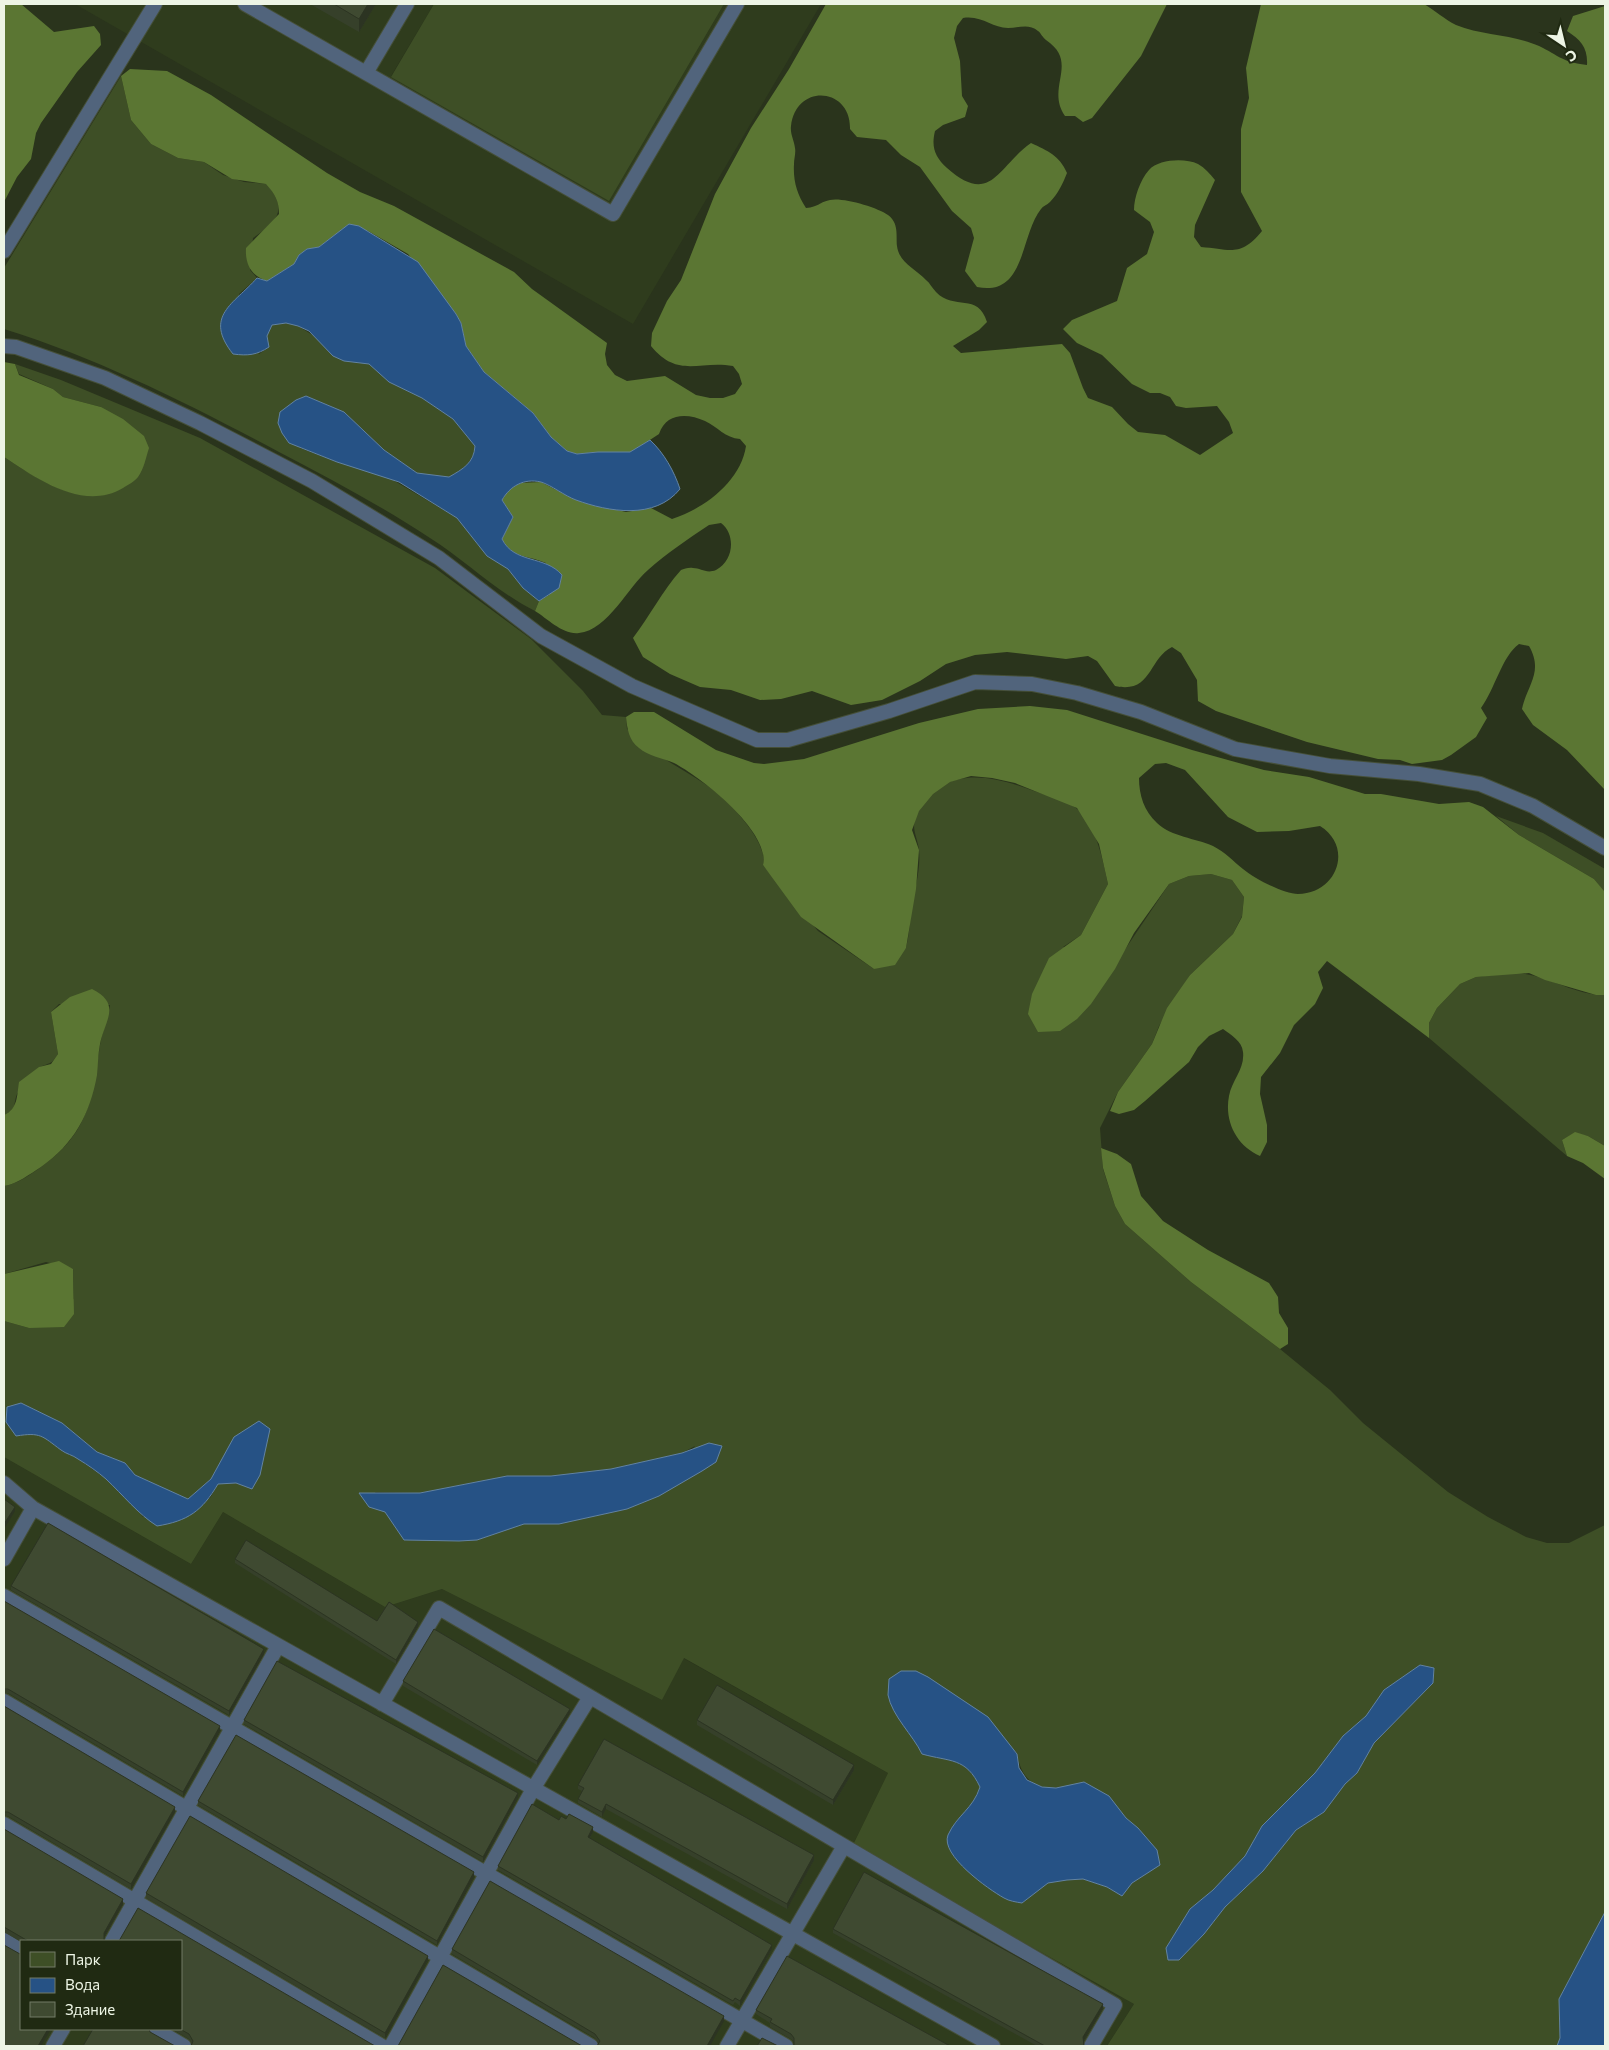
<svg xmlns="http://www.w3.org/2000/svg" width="1609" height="2050" font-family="Commissioner,sans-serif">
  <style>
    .built { fill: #2f3c1d; fill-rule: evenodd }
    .green { fill: #3e4f26; fill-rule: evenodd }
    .forest { fill: #5b7633; fill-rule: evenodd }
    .water { fill: #265285; stroke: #6283a2 }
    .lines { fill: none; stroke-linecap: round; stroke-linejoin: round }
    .service-casing { stroke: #454f38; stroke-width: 16 }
    .service { stroke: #51647c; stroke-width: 14 }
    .wall { fill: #36402a }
    .shaded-wall { fill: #2c3422 }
    .building { fill: #3f4a31; stroke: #2c3422 }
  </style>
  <rect width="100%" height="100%" fill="#2a341c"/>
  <!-- built -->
  <path class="built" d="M 75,4 L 434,4 L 391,76 L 609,201 L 724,4 L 821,4 L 633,324 Z
    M 4,1457 L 191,1564 L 223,1512 L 385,1607 L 442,1589 L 662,1700 L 683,1658 L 888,1773 L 852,1847 L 1134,2004 L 1107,2046 L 4,2046 ZM 21,1941 L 181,1941 L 181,2029 L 21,2029 Z"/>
  <!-- green -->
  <path class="green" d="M 434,4 L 724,4 L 609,201 L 391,77 Z
    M 121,76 L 131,120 L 151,144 L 178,158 L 204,162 L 223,175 L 244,182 L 267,184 C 288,210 278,221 253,238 L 250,270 L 257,278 L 239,294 L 259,354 L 269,347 L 267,336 L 272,325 L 286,323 L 298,326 L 357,362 L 369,364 L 389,382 L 422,398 L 453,419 L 475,446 C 473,463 463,469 449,477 L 417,473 L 384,450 L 344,412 L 306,396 L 296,400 L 280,412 L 300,448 L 337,462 L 388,477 L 457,518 L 479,546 L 508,569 L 523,588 L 539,601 L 535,611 C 497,592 466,561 430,538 C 382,506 330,479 279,452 C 191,405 100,359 4,329 L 4,268 Z
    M 15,364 L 61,380 L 200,438 L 435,568 L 531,639 L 583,691 L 602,715 L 626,717 L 627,729 C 639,738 650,750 663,758 C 677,767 692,775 705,784 C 725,797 769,841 763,865 L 818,931 L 874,969 L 906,948 C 909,936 910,923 911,910 C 914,891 921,871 919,850 C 917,834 909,828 919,810 C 945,764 994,776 1034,791 C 1048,796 1064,799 1076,808 C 1096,823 1103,861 1108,884 L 1081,935 L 1063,947 L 1124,951 L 1169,884 L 1189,876 L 1211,874 L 1232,880 L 1244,897 L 1242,916 L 1233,934 L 1190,975 L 1159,1026 L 1152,1044 L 1118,1092 L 1100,1128 L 1103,1169 L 1115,1206 L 1125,1224 L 1191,1282 L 1280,1349 L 1330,1390 L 1363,1423 L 1448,1492 L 1488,1517 L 1526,1537 L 1547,1543 L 1569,1543 L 1605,1525 L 1605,1912 L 1559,1999 L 1560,2039 L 1557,2046 L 1107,2046 L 1134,2004 L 852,1847 L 888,1773 L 684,1658 L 662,1700 L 442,1589 L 385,1607 L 223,1512 L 191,1564 L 4,1457 L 4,1321 L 29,1328 L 74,1299 L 73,1269 L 46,1262 L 4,1274 L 4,1186 C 17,1184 30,1175 41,1167 C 89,1133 92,1099 100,1045 C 102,1032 108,1019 110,1005 L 59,1004 L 51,1012 L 58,1054 C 51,1065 51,1062 40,1067 C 33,1071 25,1084 19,1091 C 12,1100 19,1109 4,1115 L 4,457 C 35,477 66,499 106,495 L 101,407 L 63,397 L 53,389 L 19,374 ZM 21,1403 L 62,1423 L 97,1452 L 125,1463 L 135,1475 L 188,1499 L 211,1479 L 218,1466 L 270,1429 L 266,1444 L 236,1483 L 218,1484 L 210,1498 L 143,1517 L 132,1503 L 105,1478 L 77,1458 L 62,1451 L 50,1440 L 33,1433 ZM 695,1446 L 659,1496 L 627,1509 L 559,1524 L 524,1524 L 477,1540 L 405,1540 L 385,1512 L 375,1492 L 420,1493 L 507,1476 L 551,1476 L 611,1469 L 682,1453 ZM 1420,1665 L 1434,1668 L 1433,1683 L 1374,1743 L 1357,1773 L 1344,1784 L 1324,1812 L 1296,1830 L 1263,1871 L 1225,1907 L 1204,1934 L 1191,1946 L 1166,1948 L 1190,1909 L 1213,1890 L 1245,1856 L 1262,1826 L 1315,1773 L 1343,1736 L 1366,1716 L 1384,1690 ZM 940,1685 L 1017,1753 C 1023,1793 1052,1792 1084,1782 L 1108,1796 L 1126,1818 L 1138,1828 L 1157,1850 L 1146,1874 L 1132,1883 L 1122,1896 L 1107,1887 L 1083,1879 L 1067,1880 L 1048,1882 L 1022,1903 L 1005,1899 L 962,1866 L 954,1824 L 975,1802 L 980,1787 C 966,1757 950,1762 922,1754 L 915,1739 L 896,1712 Z
    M 1496,816 L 1543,833 L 1605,869 L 1605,893 L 1594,879 L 1519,835 Z
    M 1511,973 C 1544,972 1573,996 1605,995 L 1605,1146 L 1588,1136 L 1574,1133 L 1562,1140 L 1567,1156 L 1429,1038 L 1429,1023 L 1437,1008 L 1460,984 L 1476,977 Z"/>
  <!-- forest -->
  <path class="forest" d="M 4,4 L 21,4 L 54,32 L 94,26 L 100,34 L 101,45 L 77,72 L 41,123 L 36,133 L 31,159 L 17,177 L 4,202 Z
    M 826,4 L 1167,4 L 1141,56 L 1092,118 L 1083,122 L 1075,116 L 1065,116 C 1045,87 1080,63 1046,40 C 1042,37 1041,33 1038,31 C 1029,23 1018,28 1008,28 C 992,28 982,15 963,18 L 957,26 L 954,38 L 960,61 L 962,96 L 968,106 L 965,117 L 943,125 L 935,131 C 931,147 935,157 947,168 C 991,207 998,166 1031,143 C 1048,151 1059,155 1067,173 C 1063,183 1058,194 1050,202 C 1047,205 1043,206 1041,209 C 1020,235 1026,297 977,287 L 965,271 L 974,238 L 971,228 L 952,211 L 920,167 L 901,155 L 886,140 L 857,137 L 850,129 C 851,87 796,83 791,126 C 790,134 794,140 795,148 C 796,153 794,159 794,164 C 793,181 797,194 806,208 C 819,207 819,202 830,200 C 842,197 877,207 888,215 C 899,223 896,235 897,246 C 899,263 916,269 926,280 C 930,283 932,288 936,292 C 954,311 978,292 987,322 L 979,330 L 953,346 L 961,353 L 1062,344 L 1070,353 L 1083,388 L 1088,398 L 1112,407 L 1128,424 L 1138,432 L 1165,435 L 1200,455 L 1233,433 L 1229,422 L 1217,406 L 1186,408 L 1176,406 L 1170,397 L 1160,393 L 1150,393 L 1132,384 L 1102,355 L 1077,343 L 1063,329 L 1072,320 L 1117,301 L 1127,268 L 1147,254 L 1154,232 L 1150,222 L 1134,210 C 1134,198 1140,180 1149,170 C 1159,159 1185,158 1198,164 C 1205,168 1210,174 1215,180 L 1195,225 L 1194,237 L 1201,247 C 1230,249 1240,258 1262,231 L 1241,192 L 1241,129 L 1249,98 L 1246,68 L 1261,4 L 1424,4 C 1436,11 1444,19 1456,25 C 1480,35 1507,34 1531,43 C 1555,51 1558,62 1587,65 C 1588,48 1581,40 1567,31 L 1573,16 L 1605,6 L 1605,790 L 1567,750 L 1533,725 L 1522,709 C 1527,685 1544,672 1529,646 L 1519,644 C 1502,656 1495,689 1481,708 L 1487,718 L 1476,737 L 1451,755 L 1442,760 L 1412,764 L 1400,760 L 1378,759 L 1307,742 L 1216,711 L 1198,701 L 1197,680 L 1181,653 L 1172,647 C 1148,659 1152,694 1115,686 L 1097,661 L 1088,656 L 1066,659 L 1007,652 L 975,655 L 946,664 L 920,681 L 882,700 L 851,705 L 812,691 L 781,699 L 760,700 L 731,690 L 700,687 L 670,674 L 643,657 L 633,638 C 650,616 662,591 681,570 C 684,569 689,567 693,568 C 701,568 706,574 716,570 C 734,561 736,534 721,523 L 709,525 C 688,539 667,553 648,570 C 628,587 608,630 579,633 C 563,635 548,619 535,611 L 539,601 L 549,595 L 546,563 C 528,555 512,559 502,539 L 513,517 L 502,500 L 508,490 L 518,483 L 541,482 L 574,499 L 588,503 L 626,512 L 651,508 L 672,519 C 704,509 741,481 746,446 L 740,439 C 725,438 718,427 705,421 C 687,413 666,413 659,434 L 630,453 L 598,452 L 577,454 L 567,451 L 551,437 L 533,413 L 484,372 L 466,346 L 461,323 L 456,314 L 408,254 L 368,231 L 348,225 L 319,247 L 307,249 L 299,255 L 294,264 L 267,281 C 251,276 245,264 246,248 L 279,214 C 279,201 275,194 266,184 L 232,179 L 204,162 L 178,158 L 151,144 L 131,120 L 121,76 L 130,69 L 167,71 L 211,95 L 327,173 L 360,192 L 394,206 L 514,272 L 532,289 L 607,343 L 605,354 L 607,365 L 615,375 L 627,381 L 665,376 L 696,395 L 710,398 L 723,398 L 735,394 L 742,384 L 739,374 L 733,366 C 699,360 678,379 651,346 L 652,333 L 667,301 L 681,280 L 715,194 L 751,128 L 789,69 Z
    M 4,362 L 15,364 L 19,375 L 53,389 L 63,397 L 101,407 L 123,419 L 144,436 L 149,448 C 146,457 144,469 138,477 C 135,481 128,485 123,488 C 83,512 36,478 4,457 Z
    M 1030,706 L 1067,710 L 1192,750 L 1264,770 L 1309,777 L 1365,794 L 1381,794 L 1439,804 L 1469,802 L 1483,807 L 1519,835 L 1594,879 L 1604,891 L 1605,995 L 1596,995 L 1545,980 L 1529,973 L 1476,977 L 1460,984 L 1437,1008 L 1429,1023 L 1429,1038 L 1327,961 L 1318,972 L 1323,988 L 1315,1004 L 1294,1025 L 1280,1053 L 1261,1077 L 1260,1094 L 1267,1125 L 1267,1142 L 1260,1156 C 1237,1146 1224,1122 1229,1096 C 1232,1080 1245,1069 1243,1052 C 1242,1041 1231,1035 1223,1029 L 1209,1036 L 1198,1047 L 1189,1062 L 1145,1101 L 1134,1110 L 1119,1114 L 1110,1111 L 1118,1092 L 1152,1044 L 1167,1008 L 1190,975 L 1233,934 L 1242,917 L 1244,897 L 1232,880 L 1211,874 L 1189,876 L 1169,884 L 1134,933 L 1115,969 L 1091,1004 L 1077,1019 L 1060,1031 L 1038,1032 L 1028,1014 L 1032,994 L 1049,958 L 1081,935 L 1108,884 L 1099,844 L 1077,808 L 1015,783 L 992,778 L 971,776 L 950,782 L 933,794 L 919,811 L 912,830 L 919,850 L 916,889 L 906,948 L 895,965 L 874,969 L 801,917 L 763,865 C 771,832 701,777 674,763 C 663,758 648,756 639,748 C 629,741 627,728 626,717 L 634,712 L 654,712 L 716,750 L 754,763 L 764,764 L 804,759 L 919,723 L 978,709 ZM 1166,763 L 1185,770 L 1228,817 L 1257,832 L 1289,831 L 1320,826 C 1354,847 1337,894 1298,894 C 1284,894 1255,879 1243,869 C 1233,861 1225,852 1213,846 C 1195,838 1172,837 1157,823 C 1144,811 1139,795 1139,778 L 1155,764 Z
    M 92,989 C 122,1004 105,1020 100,1044 C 98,1054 98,1065 97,1075 C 90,1114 74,1144 41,1167 C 30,1174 17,1184 4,1186 L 4,1115 C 18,1109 17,1095 19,1082 L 39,1067 L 51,1064 L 58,1054 L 51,1012 L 70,997 Z
    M 1575,1132 L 1588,1136 L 1605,1146 L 1605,1179 L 1583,1163 L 1567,1156 L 1562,1140 Z
    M 1101,1148 L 1117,1154 L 1131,1164 L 1141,1196 L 1163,1221 L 1208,1250 L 1269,1283 L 1278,1297 L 1279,1313 L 1288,1328 L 1288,1344 L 1280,1349 L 1191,1282 L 1125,1224 L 1115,1206 L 1103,1168 Z
    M 59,1261 L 73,1269 L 74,1314 L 64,1327 L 29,1328 L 4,1321 L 4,1274 Z"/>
  <!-- water -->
  <path class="water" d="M 349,224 L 359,226 L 418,262 L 456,314 L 461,323 L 466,346 L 484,372 L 533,413 L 551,437 L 567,451 L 577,454 L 598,452 L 630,452 L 650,440 C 664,453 674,471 680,489 C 655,520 609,512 576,500 C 565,496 551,485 541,482 C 524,478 510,486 502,500 L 513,517 L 502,539 C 514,564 545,555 562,575 L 559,588 L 539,601 L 523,588 L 508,569 L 487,556 L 457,518 L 399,482 L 337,462 L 289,443 L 282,433 L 278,423 L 280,412 L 296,400 L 306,396 L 344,412 L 384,450 L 417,473 L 449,477 C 463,469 474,463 475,446 L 453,419 L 422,398 L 389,382 L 369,364 L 344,361 L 333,356 L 309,331 L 298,326 L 286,323 L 272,325 L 267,336 L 269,347 C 257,355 248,356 233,354 C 203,316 234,304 257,278 L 267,281 L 294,264 L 299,255 L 307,249 L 319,247 Z
    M 21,1403 L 62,1423 L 97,1452 L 125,1463 L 135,1475 L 188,1499 L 211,1479 L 234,1437 L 259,1421 L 270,1429 L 260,1475 L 252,1489 L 236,1483 L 218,1484 C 202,1511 188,1521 157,1526 C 138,1514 123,1495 106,1479 C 98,1472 88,1465 78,1459 C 73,1455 66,1454 61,1450 C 42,1436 41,1432 16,1436 L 6,1422 L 7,1407 Z
    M 709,1443 L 722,1446 L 716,1462 L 702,1471 L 659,1496 L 627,1509 L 559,1524 L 524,1524 L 477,1540 L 459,1541 L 404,1540 L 385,1512 L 369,1507 L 359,1493 L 420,1493 L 507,1476 L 551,1476 L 611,1469 L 682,1453 Z
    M 1420,1665 L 1434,1668 L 1433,1683 L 1374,1743 L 1357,1773 L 1345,1784 L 1324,1812 L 1296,1830 L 1263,1871 L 1225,1907 L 1204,1934 L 1179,1960 L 1168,1960 L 1166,1948 L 1190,1909 L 1213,1890 L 1245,1856 L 1262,1826 L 1315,1773 L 1343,1736 L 1366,1716 L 1384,1690 Z
    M 901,1671 L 916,1671 L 928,1677 L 988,1717 L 1017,1754 L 1019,1768 L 1027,1780 L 1042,1787 L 1056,1788 L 1084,1782 L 1109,1796 L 1126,1818 L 1138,1828 L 1157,1850 L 1160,1865 L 1132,1883 L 1122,1896 L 1107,1887 L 1083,1879 L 1067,1880 L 1048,1883 L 1022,1903 C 1016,1902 1009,1901 1004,1898 C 988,1889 940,1855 948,1835 C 957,1815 973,1809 980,1787 C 966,1757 950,1762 922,1754 C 913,1735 892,1716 888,1695 C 888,1690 889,1684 889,1679 Z
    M 1605,1912 L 1605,2046 L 1557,2046 L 1560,2038 L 1559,1999 Z"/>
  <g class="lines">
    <defs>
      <path id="service" d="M 245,4 L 613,214 L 737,4
        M 366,73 L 407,4
        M 4,251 L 155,4
        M 4,346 L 16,347 L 105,378 L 200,423 L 312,481 L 439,558 L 541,636 L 632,686 L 757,740 L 788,740 L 889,711 L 975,682 L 1032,684 L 1077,693 L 1141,712 L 1235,749 L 1330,766 L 1419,774 L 1480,784 L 1533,806 L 1605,848
        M 4,1483 L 33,1508 L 993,2046
        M 4,1559 L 33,1508
        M 4,1596 L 786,2046
        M 4,1701 L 591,2046
        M 382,1704 L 439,1608 L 1115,2005 L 1091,2046
        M 4,1824 L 382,2046
        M 4,1940 L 21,1950
        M 112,1941 L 278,1646
        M 155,2029 L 184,2046
        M 53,2046 L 63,2029
        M 391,2046 L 533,1789 L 590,1697
        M 727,2046 L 844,1846"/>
    </defs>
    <!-- service casing -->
    <use href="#service" class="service-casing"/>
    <!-- service -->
    <use href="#service" class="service"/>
  </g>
  <!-- wall -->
  <path class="wall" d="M 310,4 L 376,4 L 359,32 Z
    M 235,1559 L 377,1621 L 418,1626 L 396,1664 L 235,1563 Z
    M 11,1586 L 264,1654 L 229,1715 L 11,1590 Z
    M 4,1601 L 220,1731 L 183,1796 L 8,1693 L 4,1693 Z
    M 403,1681 L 570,1713 L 537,1765 L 403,1686 Z
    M 4,1706 L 175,1812 L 131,1889 L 8,1816 L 4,1816 Z
    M 244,1720 L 518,1797 L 483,1862 L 244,1724 Z
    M 697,1720 L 854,1770 L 833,1805 L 697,1725 Z
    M 578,1785 L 814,1860 L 787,1909 L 606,1809 L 602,1817 L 578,1803 L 578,1799 L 582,1791 L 578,1789 Z
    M 198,1801 L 474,1877 L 437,1945 L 198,1805 Z
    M 566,1819 L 593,1832 L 590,1838 L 772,1949 L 740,2006 L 735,2002 L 733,2005 L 498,1870 L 498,1866 L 559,1820 Z
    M 4,1829 L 123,1904 L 104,1937 L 104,1940 L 105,1941 L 21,1942 L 4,1932 Z
    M 146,1893 L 428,1960 L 385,2038 L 146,1898 Z
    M 833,1929 L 1103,2008 L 1084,2041 L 1084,2046 L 1037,2046 L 833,1933 Z
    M 452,1949 L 724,2021 L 598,2043 L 595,2038 L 452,1954 Z
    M 756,2010 L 950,2046 L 794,2045 L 794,2042 L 791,2039 L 770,2027 L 770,2023 L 756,2014 Z
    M 172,2029 L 181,2029 L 375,2046 L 192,2044 L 189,2039 Z"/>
  <!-- shaded-wall -->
  <path class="shaded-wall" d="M 368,4 L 376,4 L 359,32 L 359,19 Z
    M 15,1507 L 15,1511 L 4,1529 L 4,1524 Z
    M 418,1622 L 418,1626 L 396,1664 L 396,1660 Z
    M 264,1649 L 264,1654 L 229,1715 L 229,1711 Z
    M 570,1709 L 570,1713 L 537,1765 L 537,1761 Z
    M 220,1726 L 220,1731 L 183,1796 L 183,1792 Z
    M 854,1765 L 854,1770 L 833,1805 L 833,1800 Z
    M 518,1793 L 518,1797 L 483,1862 L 483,1857 Z
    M 606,1804 L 606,1809 L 602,1817 L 602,1812 Z
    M 175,1807 L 175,1812 L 131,1889 L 131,1884 Z
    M 593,1827 L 593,1832 L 588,1841 L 588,1837 Z
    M 814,1855 L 814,1860 L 787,1909 L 787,1904 Z
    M 474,1872 L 474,1877 L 437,1945 L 437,1941 Z
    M 123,1899 L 123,1904 L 104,1937 L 104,1933 Z
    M 772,1945 L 772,1949 L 740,2006 L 740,2001 Z
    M 428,1956 L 428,1960 L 385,2038 L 385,2033 Z
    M 1103,2004 L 1103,2008 L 1083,2042 L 1083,2037 Z
    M 724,2016 L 724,2021 L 710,2046 L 707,2046 Z
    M 48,2029 L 51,2029 L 41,2046 L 38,2046 Z"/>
  <!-- building -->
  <path class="building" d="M 334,4 L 368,4 L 359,19 Z
    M 4,1499 L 15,1507 L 4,1524 Z
    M 48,1523 L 264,1649 L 229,1711 L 11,1586 Z
    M 246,1540 L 377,1621 L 389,1602 L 418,1622 L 396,1660 L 235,1559 Z
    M 4,1601 L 220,1726 L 183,1792 L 8,1689 L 4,1689 Z
    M 434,1629 L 570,1709 L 537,1761 L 403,1681 Z
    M 277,1661 L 518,1793 L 483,1857 L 244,1720 Z
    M 717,1685 L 854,1765 L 833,1800 L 697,1720 Z
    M 4,1706 L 175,1807 L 131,1884 L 8,1812 L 4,1812 Z
    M 236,1735 L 474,1872 L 437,1941 L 198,1801 Z
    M 604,1739 L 814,1855 L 787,1904 L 606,1804 L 602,1812 L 578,1799 L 584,1788 L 578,1785 Z
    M 532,1804 L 559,1820 L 561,1816 L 566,1819 L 569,1814 L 593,1827 L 588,1837 L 772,1945 L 740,2001 L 735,1998 L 733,2001 L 498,1866 Z
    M 190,1816 L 428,1956 L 385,2033 L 146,1893 Z
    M 4,1829 L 123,1899 L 104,1933 L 104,1940 L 105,1941 L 28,1941 L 4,1927 Z
    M 864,1872 L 1103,2004 L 1083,2037 L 1084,2046 L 1045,2046 L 833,1929 Z
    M 490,1881 L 724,2016 L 707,2046 L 597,2046 L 600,2041 L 595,2034 L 452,1949 Z
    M 138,1908 L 375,2046 L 191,2046 L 193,2041 L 189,2034 L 180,2029 L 181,2029 L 181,1941 L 119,1941 Z
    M 4,1945 L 20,1954 L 21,1954 L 21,2029 L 48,2029 L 38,2046 L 4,2046 Z
    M 787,1956 L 950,2046 L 792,2046 L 794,2045 L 794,2038 L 791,2034 L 770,2022 L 772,2019 L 756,2010 Z
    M 443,1965 L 582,2046 L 398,2046 Z
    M 93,2029 L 149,2029 L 150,2032 L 175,2046 L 83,2046 Z
    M 762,2038 L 778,2046 L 757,2046 Z"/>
  <!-- border -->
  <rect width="1609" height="2050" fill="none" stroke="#edf5e5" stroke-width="10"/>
  <!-- legend -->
  <rect x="20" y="1940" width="162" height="90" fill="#202a12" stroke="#727b66"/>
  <rect x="30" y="1952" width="25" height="15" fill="#3e4f26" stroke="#727b66"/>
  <text x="65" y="1965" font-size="15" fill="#edf5e5">Парк</text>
  <rect x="30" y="1978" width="25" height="15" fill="#265285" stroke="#727b66"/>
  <text x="65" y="1990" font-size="15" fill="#edf5e5">Вода</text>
  <rect x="30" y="2002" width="25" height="15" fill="#3f4a31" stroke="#727b66"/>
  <text x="65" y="2015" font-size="15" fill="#edf5e5">Здание</text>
  <!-- north arrow -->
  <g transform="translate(1564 45) rotate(145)" stroke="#202a12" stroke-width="4" paint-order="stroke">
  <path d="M0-4L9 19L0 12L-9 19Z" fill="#edf5e5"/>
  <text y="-8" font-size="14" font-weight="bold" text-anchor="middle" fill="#edf5e5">С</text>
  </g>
</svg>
